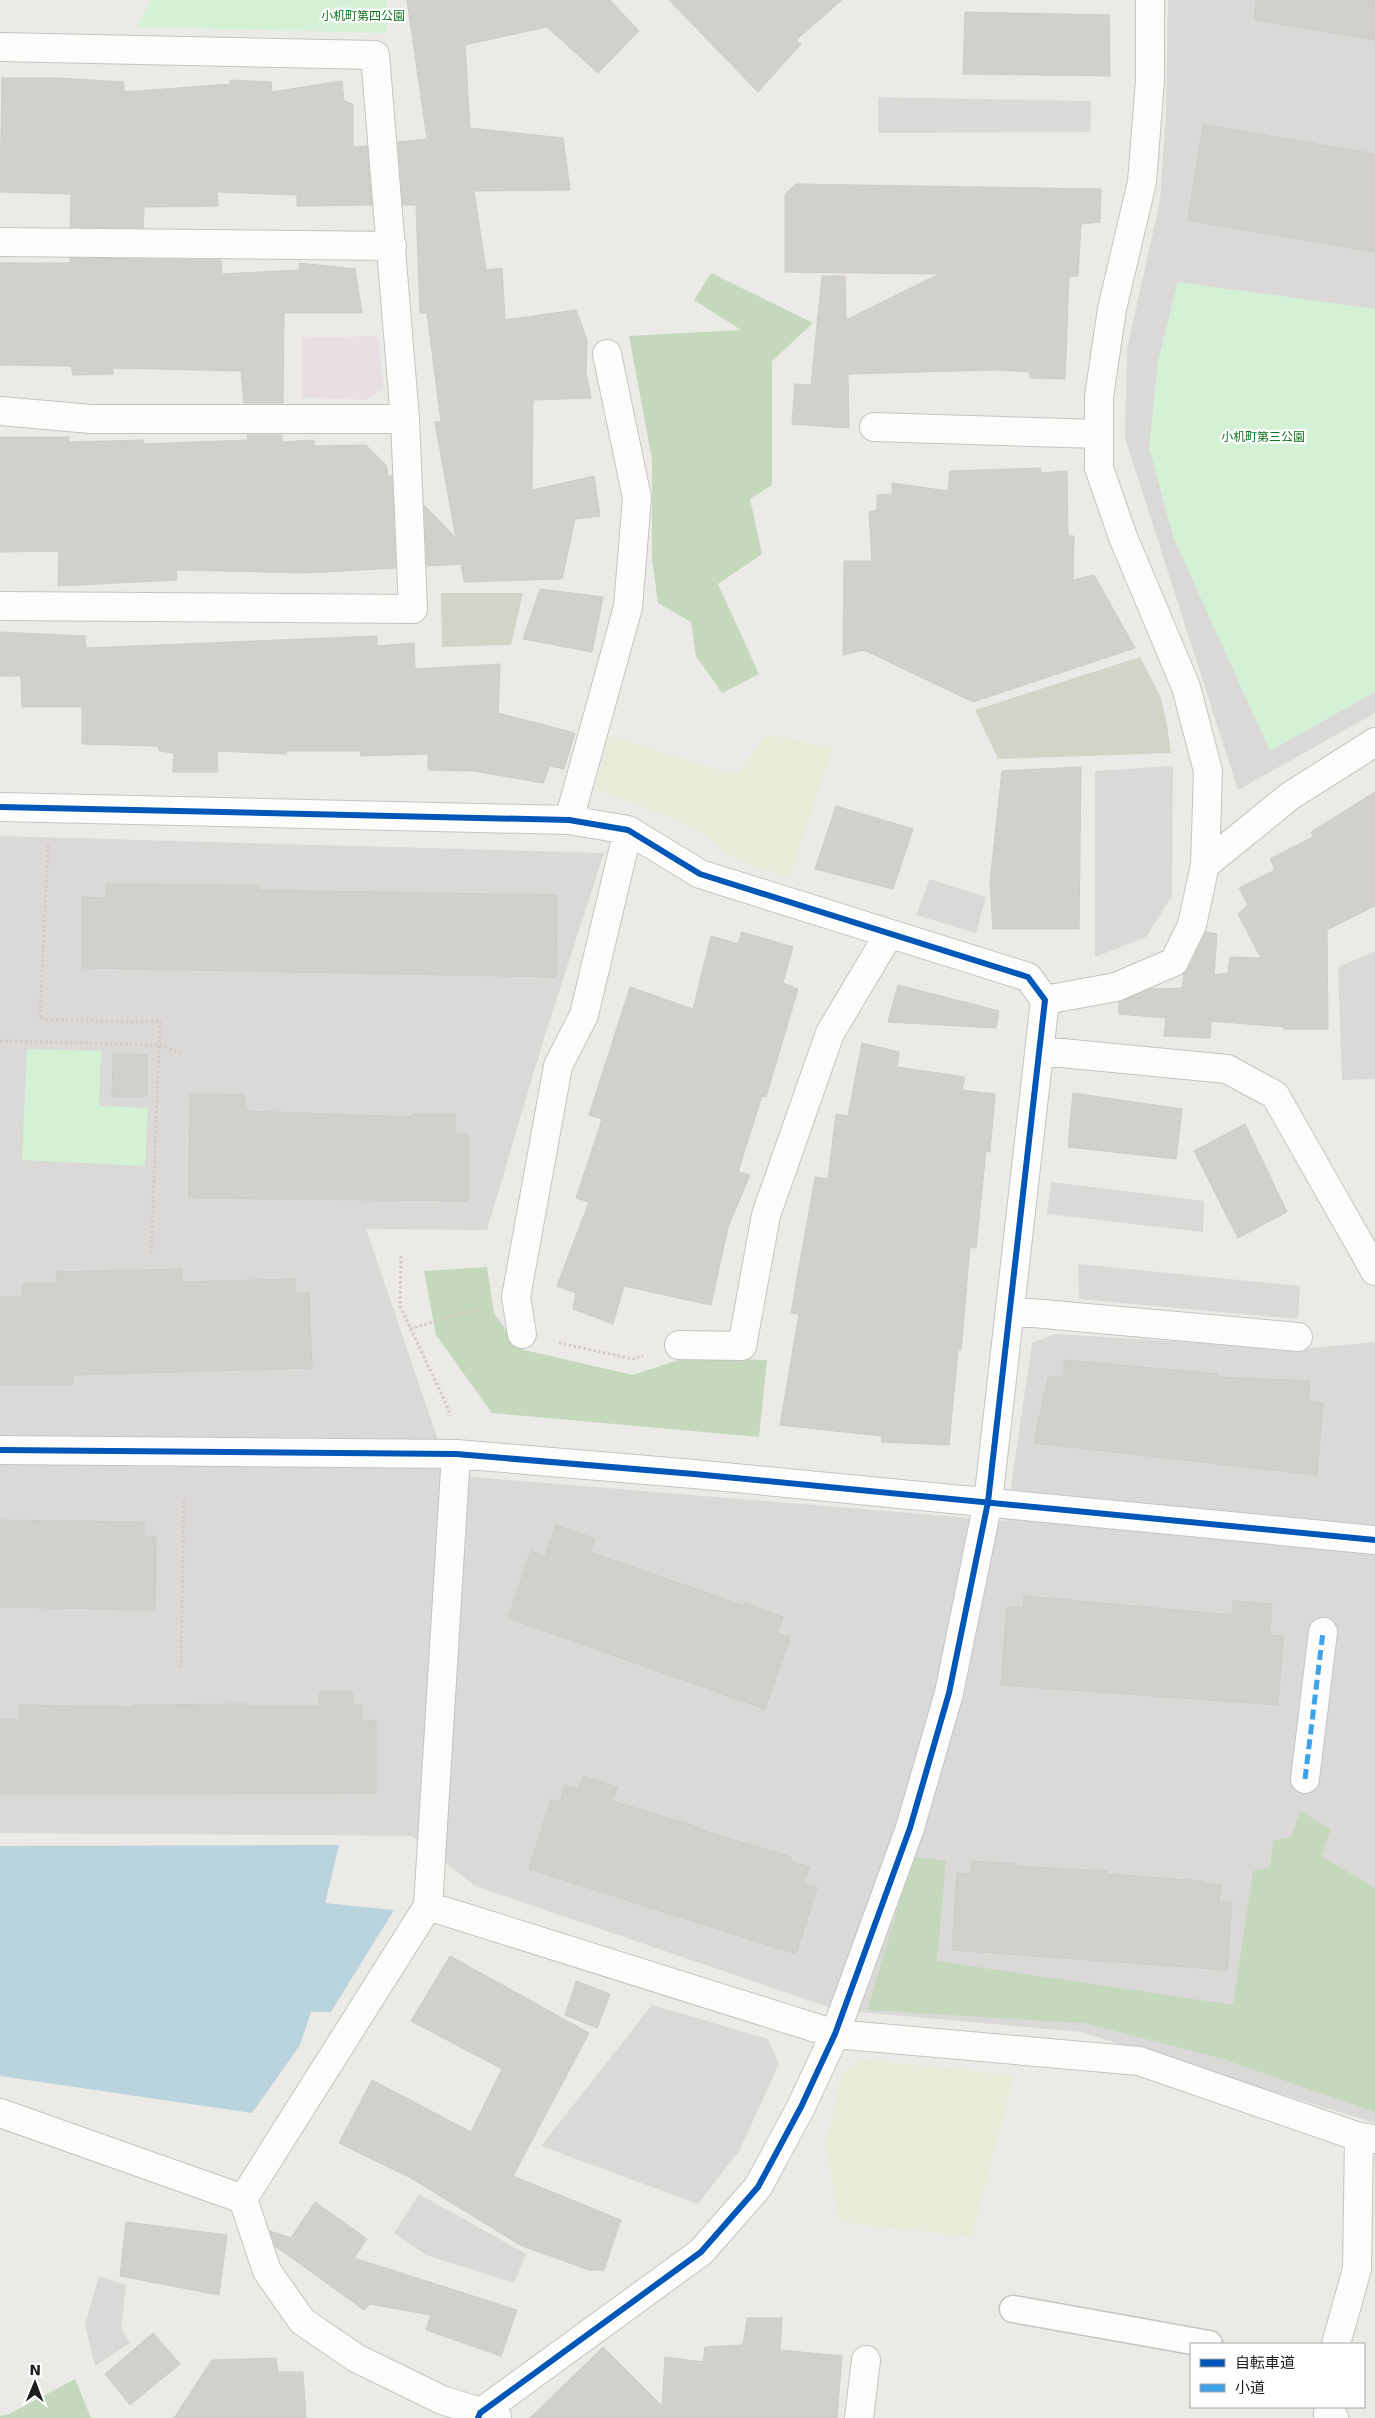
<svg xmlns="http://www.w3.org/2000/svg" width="1375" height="2418" font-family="'DejaVu Sans','Noto Sans JP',sans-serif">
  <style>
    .residential { fill: #dad9d7 }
    .industrial { fill: #e8dee4 }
    .construction { fill: #d3d4c8 }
    .farmland { fill: #e9ebd9 }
    .forest { fill: #c4d9bc }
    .park { fill: #d4f1d6 }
    .water { fill: #bad4dd }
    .building { fill: #d2d0cd; stroke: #cecbc7 }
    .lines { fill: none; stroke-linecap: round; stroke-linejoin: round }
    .service-casing { stroke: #c4c4c2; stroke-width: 29 }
    .pedestrian-casing { stroke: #c4c4c2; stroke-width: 30 }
    .minor-casing { stroke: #c4c4c2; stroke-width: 30 }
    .path { stroke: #d5c9c6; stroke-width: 3; stroke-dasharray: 2.5 2.5; stroke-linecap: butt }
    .service { stroke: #fcfcfb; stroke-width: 26 }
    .pedestrian { stroke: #fcfcfb; stroke-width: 28 }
    .minor { stroke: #fcfcfb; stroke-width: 28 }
    .quiet { stroke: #3da2ea; stroke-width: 5; stroke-dasharray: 10 5; stroke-linecap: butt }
    .cycleway-casing { stroke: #fff; stroke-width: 9 }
    .cycleway { stroke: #0057b8; stroke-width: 6 }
    .labels { text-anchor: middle; stroke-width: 4.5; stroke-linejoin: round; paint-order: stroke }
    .park-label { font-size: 12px; fill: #117520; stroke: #fff }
  </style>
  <rect width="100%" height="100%" fill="#ebeae6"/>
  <!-- residential -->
  <path class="residential" d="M 1168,0 L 1375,0 L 1375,713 L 1238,790 L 1125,438 L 1127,349 L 1160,201 L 1166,114 Z
    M 878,97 L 1091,101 L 1090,132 L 878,133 Z
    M 1173,766 L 1172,896 L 1146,937 L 1095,957 L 1095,771 Z
    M 0,836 L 604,853 L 543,1041 L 487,1230 L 366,1229 L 450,1475 L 1006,1521 L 1032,1343 L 1055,1334 L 1301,1349 L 1375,1342 L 1375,2123 L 1081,2032 L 837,2010 L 475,1886 L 412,1836 L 0,1833 Z
    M 930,879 L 986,897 L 976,933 L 916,915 Z
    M 1375,951 L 1375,1079 L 1342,1080 L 1338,967 Z
    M 1051,1182 L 1204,1201 L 1203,1232 L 1047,1214 Z
    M 1078,1264 L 1300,1286 L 1298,1319 L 1079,1299 Z
    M 652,2005 L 768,2039 L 779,2064 L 739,2151 L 698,2204 L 541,2146 Z
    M 419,2194 L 526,2254 L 514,2283 L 426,2255 L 394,2233 Z
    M 99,2276 L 126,2285 L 121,2328 L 130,2343 L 95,2366 L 85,2325 Z"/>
  <!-- industrial -->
  <path class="industrial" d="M 378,336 L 383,388 L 366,400 L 303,397 L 302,338 Z"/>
  <!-- construction -->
  <path class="construction" d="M 441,593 L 523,593 L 511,645 L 442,647 Z
    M 1140,657 L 1161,698 L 1167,725 L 1171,753 L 998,759 L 975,710 Z"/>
  <!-- farmland -->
  <path class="farmland" d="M 767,734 L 833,748 L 789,878 L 734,858 L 692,826 L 596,789 L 608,735 L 736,775 Z
    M 860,2059 L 1014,2075 L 972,2237 L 839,2222 L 826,2143 L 842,2073 Z"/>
  <!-- forest -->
  <path class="forest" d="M 711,273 L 813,323 L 772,361 L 772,485 L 750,499 L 762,554 L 718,584 L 759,674 L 722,693 L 696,656 L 691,622 L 658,603 L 652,559 L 652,460 L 629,336 L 741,330 L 694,300 Z
    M 487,1267 L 494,1313 L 520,1349 L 633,1375 L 688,1357 L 767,1360 L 759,1437 L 492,1413 L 436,1335 L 424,1271 Z
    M 1300,1811 L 1331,1829 L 1321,1856 L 1375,1888 L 1375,2112 L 1223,2059 L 1084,2023 L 867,2010 L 913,1857 L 946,1861 L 937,1961 L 1233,2005 L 1253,1871 L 1270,1868 L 1273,1841 L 1291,1837 Z
    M 75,2379 L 91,2418 L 0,2418 L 0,2416 L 9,2414 Z"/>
  <!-- park -->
  <path class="park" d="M 151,0 L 386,0 L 386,33 L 137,27 Z
    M 1178,282 L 1375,309 L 1375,692 L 1270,751 L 1174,539 L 1149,448 L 1158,361 Z
    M 27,1049 L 101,1051 L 99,1106 L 148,1108 L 145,1166 L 22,1160 Z"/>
  <!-- water -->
  <path class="water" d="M 339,1845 L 325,1903 L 394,1910 L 331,2012 L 311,2012 L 300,2045 L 252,2113 L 0,2076 L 0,1846 Z"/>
  <!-- building -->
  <path class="building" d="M 407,0 L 610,0 L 639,31 L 598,73 L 547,27 L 465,45 L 470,128 L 563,138 L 570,190 L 474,191 L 486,270 L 502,268 L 505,320 L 576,310 L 587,340 L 586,372 L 591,398 L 533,400 L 532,490 L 594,476 L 600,516 L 575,519 L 562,579 L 464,582 L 461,564 L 427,566 L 424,505 L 456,538 L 435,422 L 441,422 L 427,313 L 420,313 L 416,205 L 403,205 L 398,142 L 427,139 Z
    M 669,0 L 842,0 L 796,40 L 801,44 L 758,92 Z
    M 1256,0 L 1375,0 L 1375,40 L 1254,20 Z
    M 965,12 L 1109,15 L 1110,76 L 963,74 Z
    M 2,78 L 57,78 L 124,82 L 124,92 L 231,84 L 230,80 L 271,82 L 272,92 L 342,81 L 344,101 L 353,104 L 353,147 L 367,146 L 372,205 L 297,206 L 297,195 L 217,192 L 218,206 L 144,207 L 143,228 L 70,227 L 71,194 L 0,192 Z
    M 1203,125 L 1375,154 L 1375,252 L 1188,220 Z
    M 796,184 L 1101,189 L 1100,222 L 1081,224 L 1078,276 L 1069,276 L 1065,379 L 1030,378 L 1030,372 L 994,370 L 848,374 L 849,428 L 792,424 L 795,384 L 811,385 L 822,276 L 845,276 L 846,320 L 939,274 L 785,272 L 785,194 Z
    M 70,258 L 221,260 L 222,274 L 300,270 L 299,263 L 355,269 L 362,313 L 284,313 L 283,403 L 244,403 L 241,371 L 113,368 L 113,374 L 73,375 L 71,366 L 0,365 L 0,263 L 70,263 Z
    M 247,435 L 282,435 L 282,442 L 314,440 L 314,446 L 366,445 L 386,465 L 388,476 L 392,476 L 396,568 L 306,573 L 176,570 L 177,580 L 58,586 L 59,551 L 0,552 L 0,437 L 69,437 L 69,442 L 144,440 L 143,444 L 248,440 Z
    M 1040,468 L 1041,473 L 1067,471 L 1068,536 L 1074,536 L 1073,580 L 1094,575 L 1135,648 L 973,702 L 864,650 L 843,655 L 844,561 L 872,561 L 869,512 L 877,510 L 877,495 L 892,494 L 892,483 L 948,491 L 950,471 Z
    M 540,589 L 603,597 L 592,652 L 523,639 Z
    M 0,632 L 85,636 L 86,648 L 377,636 L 377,646 L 414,643 L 415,669 L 500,664 L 498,713 L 575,733 L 564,769 L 550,766 L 543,783 L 473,771 L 428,770 L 428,754 L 361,756 L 360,751 L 286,751 L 286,754 L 217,751 L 218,772 L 173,772 L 174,753 L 159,751 L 158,746 L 82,744 L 82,707 L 22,707 L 21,676 L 0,676 Z
    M 1081,767 L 1079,929 L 993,929 L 990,882 L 1002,771 Z
    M 1375,792 L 1375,906 L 1327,930 L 1328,1029 L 1284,1029 L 1284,1027 L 1211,1021 L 1210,1038 L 1164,1036 L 1166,1018 L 1119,1014 L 1119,1002 L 1150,989 L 1182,988 L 1184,973 L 1188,969 L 1206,932 L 1217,934 L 1214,975 L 1228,973 L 1230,957 L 1261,958 L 1238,914 L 1248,905 L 1239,888 L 1275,870 L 1270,859 L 1313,837 L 1311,832 Z
    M 836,806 L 913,829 L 893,889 L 815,869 Z
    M 106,884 L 259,885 L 258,890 L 557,895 L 556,977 L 82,968 L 82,897 L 106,898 Z
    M 742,932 L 793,947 L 783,983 L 798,989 L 766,1097 L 762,1096 L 738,1172 L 750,1175 L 728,1227 L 711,1305 L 624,1286 L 613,1324 L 573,1309 L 576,1293 L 557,1286 L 589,1202 L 576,1198 L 602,1119 L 589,1115 L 630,987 L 693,1009 L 711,936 L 738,944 Z
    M 898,985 L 999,1011 L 996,1028 L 888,1022 Z
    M 862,1043 L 899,1052 L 897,1067 L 965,1077 L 962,1090 L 995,1094 L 990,1152 L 986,1151 L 976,1248 L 970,1247 L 961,1350 L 958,1350 L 949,1445 L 882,1442 L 881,1436 L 780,1425 L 799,1314 L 791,1313 L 815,1177 L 828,1179 L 836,1114 L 848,1116 Z
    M 113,1054 L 147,1055 L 147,1096 L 112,1096 Z
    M 1073,1093 L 1182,1109 L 1176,1159 L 1068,1147 Z
    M 190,1094 L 245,1095 L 245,1111 L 412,1117 L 412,1114 L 455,1114 L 455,1134 L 468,1134 L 468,1201 L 189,1198 Z
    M 1245,1124 L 1287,1212 L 1238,1238 L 1194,1151 Z
    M 182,1269 L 182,1282 L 295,1279 L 295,1293 L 309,1293 L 312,1368 L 73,1375 L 73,1384 L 0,1384 L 0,1297 L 23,1297 L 22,1284 L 57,1284 L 56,1272 Z
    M 1064,1360 L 1218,1374 L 1218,1377 L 1310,1381 L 1308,1402 L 1323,1403 L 1317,1475 L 1034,1443 L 1048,1377 L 1064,1377 Z
    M 0,1520 L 144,1522 L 144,1537 L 156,1536 L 155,1610 L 0,1607 Z
    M 556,1525 L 595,1539 L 590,1552 L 744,1606 L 745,1603 L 783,1617 L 777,1633 L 790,1637 L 765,1709 L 508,1618 L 531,1551 L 545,1557 Z
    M 1024,1596 L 1232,1615 L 1233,1601 L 1272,1604 L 1270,1635 L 1283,1636 L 1278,1705 L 1001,1685 L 1007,1607 L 1023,1608 Z
    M 319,1691 L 353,1691 L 353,1704 L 362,1705 L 362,1721 L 376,1720 L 376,1793 L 0,1794 L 0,1720 L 20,1720 L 20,1705 L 134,1707 L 134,1705 L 247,1704 L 247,1706 L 319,1706 Z
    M 583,1776 L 617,1787 L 612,1801 L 701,1828 L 701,1830 L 791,1857 L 790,1861 L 809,1867 L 803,1884 L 817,1888 L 796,1954 L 529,1869 L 551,1799 L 560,1802 L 565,1785 L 578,1789 Z
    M 972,1861 L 1014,1864 L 1014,1866 L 1107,1871 L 1106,1874 L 1202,1881 L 1202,1883 L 1221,1885 L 1219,1902 L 1232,1902 L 1227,1970 L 952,1950 L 957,1873 L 971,1874 Z
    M 450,1956 L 589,2033 L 513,2176 L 621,2220 L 604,2270 L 589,2270 L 520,2245 L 411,2178 L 339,2143 L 372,2080 L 471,2132 L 502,2069 L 411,2021 Z
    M 576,1981 L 610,1994 L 597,2028 L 565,2015 Z
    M 315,2202 L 367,2239 L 354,2258 L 517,2310 L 501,2356 L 426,2330 L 431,2315 L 370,2304 L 364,2310 L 275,2246 L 270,2231 L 291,2238 Z
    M 126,2222 L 227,2235 L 219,2295 L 120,2276 Z
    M 747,2318 L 782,2318 L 780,2350 L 842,2356 L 837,2418 L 530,2418 L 603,2347 L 662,2406 L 665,2357 L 703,2362 L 705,2347 L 743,2345 Z
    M 153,2333 L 180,2364 L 130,2405 L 105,2374 Z
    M 276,2358 L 278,2372 L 303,2372 L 306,2418 L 174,2418 L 212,2360 Z"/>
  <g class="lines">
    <defs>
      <path id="service" d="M 1013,2309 L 1209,2344"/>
      <path id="pedestrian" d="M 1305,1779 L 1323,1632"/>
      <path id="minor" d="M 0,47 L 375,55 L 405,419 L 413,609 L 0,606
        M 0,242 L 392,246
        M 0,411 L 91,419 L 405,419
        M 874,427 L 1099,434
        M 0,807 L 569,820 L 628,830 L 700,874 L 1028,977 L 1045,1000 L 988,1502 L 949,1693 L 910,1828 L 835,2034 L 801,2107 L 758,2187 L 701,2252 L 480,2413 L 478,2418
        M 569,820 L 628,607 L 637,498 L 607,354
        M 1205,865 L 1290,796 L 1375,742
        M 1045,1000 L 1116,987 L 1174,962 L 1192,925 L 1205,865 L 1208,771 L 1186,687 L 1123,537 L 1099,468 L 1099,397 L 1112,309 L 1142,182 L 1150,80 L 1150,0
        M 1041,1051 L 1227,1069 L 1275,1095 L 1375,1271
        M 1010,1311 L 1298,1337
        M 522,1334 L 516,1297 L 558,1066 L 584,1015 L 628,830
        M 679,1345 L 742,1346 L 766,1215 L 830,1033 L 889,934
        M 0,1450 L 456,1454 L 694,1474 L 1375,1540
        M 428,1906 L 835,2034 L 1139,2061 L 1359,2137 L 1375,2139
        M 0,2113 L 243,2199
        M 243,2199 L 428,1906 L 456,1454
        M 243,2199 L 267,2271 L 302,2321 L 356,2358 L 442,2400 L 497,2417
        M 1336,2344 L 1357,2269 L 1359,2137
        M 1329,2407 L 1328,2414 L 1334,2418
        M 859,2418 L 866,2360"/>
    </defs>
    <!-- service casing -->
    <use href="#service" class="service-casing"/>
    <!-- pedestrian casing -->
    <use href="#pedestrian" class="pedestrian-casing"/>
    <!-- minor casing -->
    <use href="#minor" class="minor-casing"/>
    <!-- path -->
    <path class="path" d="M 48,845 L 40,1019 L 137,1022 L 160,1020 L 151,1256
      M 0,1041 L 160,1045 L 182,1054
      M 401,1256 L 400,1306 L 448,1408 L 450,1416
      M 410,1329 L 480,1308
      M 559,1343 L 633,1359 L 643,1356
      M 181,1668 L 184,1498"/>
    <!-- service -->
    <use href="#service" class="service"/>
    <!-- pedestrian -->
    <use href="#pedestrian" class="pedestrian"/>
    <!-- minor -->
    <use href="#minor" class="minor"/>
    <!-- quiet -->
    <path class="quiet" d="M 1305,1779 L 1323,1632"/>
    <defs>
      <path id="cycleway" d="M 0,807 L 569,820 L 628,830 L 700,874 L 1028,977 L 1045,1000 L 988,1502 L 949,1693 L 910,1828 L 835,2034 L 801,2107 L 758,2187 L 701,2252 L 480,2413 L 478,2418
        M 0,1450 L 456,1454 L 694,1474 L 1375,1540"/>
    </defs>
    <!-- cycleway casing -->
    <use href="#cycleway" class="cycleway-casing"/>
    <!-- cycleway -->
    <use href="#cycleway" class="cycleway"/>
  </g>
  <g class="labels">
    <!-- park labels -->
    <g class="park-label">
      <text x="363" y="20">小机町第四公園</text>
      <text x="1263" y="441">小机町第三公園</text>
    </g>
  </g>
  <!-- legend -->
  <rect x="1190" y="2343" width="175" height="65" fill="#ffffff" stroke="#a5a5a5"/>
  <rect x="1200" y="2359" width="25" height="8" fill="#0057b8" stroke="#a5a5a5"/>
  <text x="1235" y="2368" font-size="15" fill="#1d1d1d">自転車道</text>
  <rect x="1200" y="2384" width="25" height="8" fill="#3da2ea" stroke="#a5a5a5"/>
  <text x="1235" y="2393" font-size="15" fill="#1d1d1d">小道</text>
  <!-- north arrow -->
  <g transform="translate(35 2383) rotate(1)" stroke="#ffffff" stroke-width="4" paint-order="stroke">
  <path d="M0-4L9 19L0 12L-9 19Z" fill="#1d1d1d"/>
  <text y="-8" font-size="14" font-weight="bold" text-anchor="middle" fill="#1d1d1d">N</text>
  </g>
</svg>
